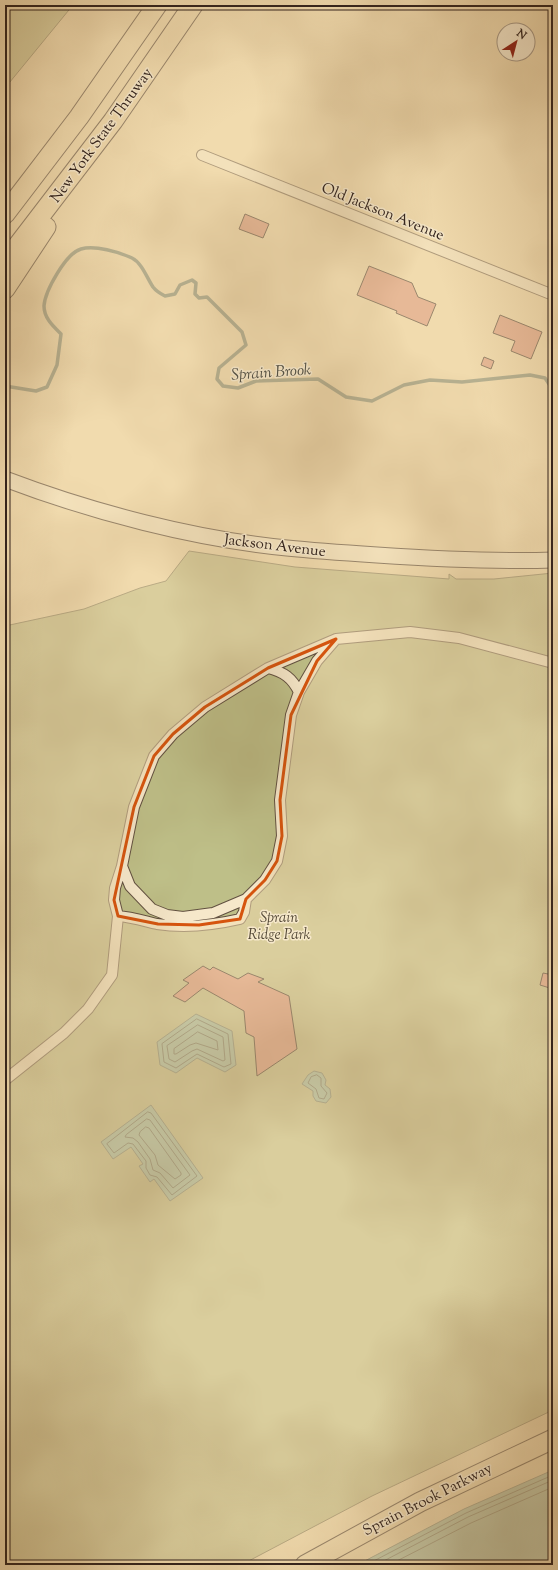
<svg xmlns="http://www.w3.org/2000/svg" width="558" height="1570" font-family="'Sorts Mill Goudy',serif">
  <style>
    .green { fill: #bebf88; stroke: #787152 }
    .water { fill: #9cbca4; stroke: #727f6e }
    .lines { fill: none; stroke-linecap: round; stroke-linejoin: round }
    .shore { stroke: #677060; stroke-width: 1 }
    .stream { stroke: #727f6e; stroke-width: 3.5 }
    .building { fill: #dc907b; stroke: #32231d }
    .minor-casing { stroke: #625141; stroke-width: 12 }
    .secondary-casing { stroke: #32231d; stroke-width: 17 }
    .motorway-casing { stroke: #32231d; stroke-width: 21 }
    .minor { stroke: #f6e8ca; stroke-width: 10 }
    .secondary { stroke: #f6e8ca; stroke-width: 15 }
    .motorway { stroke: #f1dbae; stroke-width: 19 }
    .marked { fill: none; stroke: #d6540e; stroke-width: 3; stroke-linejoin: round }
    .labels { text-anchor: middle; stroke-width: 3; stroke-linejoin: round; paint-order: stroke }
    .street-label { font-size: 15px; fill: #32231d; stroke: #f6e8ca }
    .park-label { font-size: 15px; font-style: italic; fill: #554a38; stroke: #f6e8ca }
    .water-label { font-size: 16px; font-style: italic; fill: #525146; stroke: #f6e8ca }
  </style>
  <rect width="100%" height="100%" fill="#f1dbae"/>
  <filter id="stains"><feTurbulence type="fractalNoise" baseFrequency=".005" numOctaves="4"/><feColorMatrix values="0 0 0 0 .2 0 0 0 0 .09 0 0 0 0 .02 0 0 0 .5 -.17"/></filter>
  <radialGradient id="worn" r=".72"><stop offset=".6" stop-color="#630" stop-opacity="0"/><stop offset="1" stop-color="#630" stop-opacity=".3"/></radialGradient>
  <!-- green -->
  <path class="green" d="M 5,5 L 73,5 L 5,88 Z
    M 189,551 L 295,567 L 449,579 L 449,574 L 456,579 L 494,579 L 553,573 L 553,1410 L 372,1496 L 241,1565 L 5,1565 L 5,626 L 84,609 L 140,588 L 166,581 Z"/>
  <!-- water -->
  <path class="water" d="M 196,1014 L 232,1031 L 236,1065 L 225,1072 L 197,1058 L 176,1073 L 160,1065 L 157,1042 Z
    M 314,1071 L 322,1073 L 326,1080 L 325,1085 L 330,1089 L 331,1097 L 326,1103 L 316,1101 L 313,1096 L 313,1091 L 302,1084 L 308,1075 Z
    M 151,1105 L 203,1178 L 170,1201 L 154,1179 L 150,1182 L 139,1166 L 143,1164 L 131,1147 L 113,1159 L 101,1142 Z
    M 553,1470 L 553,1565 L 357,1565 L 464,1509 Z"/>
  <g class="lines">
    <!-- shore -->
    <path class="shore" d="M 197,1019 L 228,1034 L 231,1064 L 224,1067 L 197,1054 L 176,1068 L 164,1062 L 162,1044 Z
      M 198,1025 L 223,1037 L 225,1060 L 223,1061 L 197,1049 L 192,1051 L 175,1062 L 169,1059 L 167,1046 Z
      M 198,1032 L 217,1041 L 218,1050 L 196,1043 L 190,1045 L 176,1054 L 174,1054 L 174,1049 Z
      M 317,1075 L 321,1078 L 321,1086 L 327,1093 L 324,1099 L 319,1098 L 316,1089 L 308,1083 L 311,1077 Z
      M 148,1112 L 151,1113 L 197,1176 L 172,1195 L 157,1177 L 150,1175 L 146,1168 L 146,1161 L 133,1144 L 128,1143 L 114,1153 L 107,1144 Z
      M 147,1119 L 150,1120 L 190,1175 L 173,1188 L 160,1173 L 153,1170 L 150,1159 L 138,1142 L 133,1138 L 125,1137 L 126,1135 Z
      M 146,1127 L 149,1128 L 181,1173 L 181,1175 L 175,1179 L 158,1165 L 155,1155 L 139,1135 L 140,1132 Z
      M 366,1565 L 466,1513 L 553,1475
      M 376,1565 L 468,1517 L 553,1480
      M 389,1565 L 471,1523 L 553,1487"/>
    <!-- stream -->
    <path class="stream" d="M 5,386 L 36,391 L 47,387 L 57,365 L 61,334 C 53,326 44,318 44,306 C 45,291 66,253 81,249 C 95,245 119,252 132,258 C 142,263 147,278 153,287 C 156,291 161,294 165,296 L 175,294 L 180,285 L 192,280 L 196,283 L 195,294 L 199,298 L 207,297 L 242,332 L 246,345 L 219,368 L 217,379 L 223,386 L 238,388 L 256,381 L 318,379 L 346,397 L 372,401 L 404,385 L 430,380 L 462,382 L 530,375 L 545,378 L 553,390"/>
  </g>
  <!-- building -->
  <path class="building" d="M 245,214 L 269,224 L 263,238 L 239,229 Z
    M 369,266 L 412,283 L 418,297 L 436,304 L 427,326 L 396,313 L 397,311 L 357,295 Z
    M 500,315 L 542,332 L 531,359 L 511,351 L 515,341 L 493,333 Z
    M 484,357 L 494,361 L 491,369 L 481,365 Z
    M 203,966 L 210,970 L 213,967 L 238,979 L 248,973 L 264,979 L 258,982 L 289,996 L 297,1049 L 257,1076 L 254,1037 L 246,1033 L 244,1011 L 203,988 L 185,1002 L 173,996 L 189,983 L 183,980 Z
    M 543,973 L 553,975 L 553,989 L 540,985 Z"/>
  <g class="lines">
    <defs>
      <path id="minor" d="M 202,155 L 553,295
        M 336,639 L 317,661 L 299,692 L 291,715 L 280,800 L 282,836 L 277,861 L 265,880 L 246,899 L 213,913 L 183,917 L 167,915 L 152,909 L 130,886 L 122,866 L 134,807 L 154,756 L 173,734 L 205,707 L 268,668 L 336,639 L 410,632 L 459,638 L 553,663
        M 268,668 C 284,672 292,678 299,692
        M 118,916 C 131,917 144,921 157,924 C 183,928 214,925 240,919 L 244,912 L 246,899
        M 5,1080 L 64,1033 L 88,1009 L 112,975 L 118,916 L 114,900 L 115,888 L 122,866"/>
      <path id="secondary" d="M 5,479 C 92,512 194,539 287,548 C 317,551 347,553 377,555 C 437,559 493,562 553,560"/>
      <path id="motorway" d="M 5,214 L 79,117 L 157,5
        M 5,262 L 113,121 L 193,5
        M 5,289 L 46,227
        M 305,1565 L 420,1502 L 553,1439"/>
    </defs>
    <!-- minor casing -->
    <use href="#minor" class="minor-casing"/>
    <!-- secondary casing -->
    <use href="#secondary" class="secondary-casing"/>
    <!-- motorway casing -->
    <use href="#motorway" class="motorway-casing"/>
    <!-- minor -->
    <use href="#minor" class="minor"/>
    <!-- secondary -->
    <use href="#secondary" class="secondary"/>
    <!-- motorway -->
    <use href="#motorway" class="motorway"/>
  </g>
  <!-- marked area -->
  <path d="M0 0H558V1570H0ZM 336,639 L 317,661 L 291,715 L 280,800 L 282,836 L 277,861 L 265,880 L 246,899 L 240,919 L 199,925 L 158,924 L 118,916 L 114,900 L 134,807 L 154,756 L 173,734 L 205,707 L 268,668 Z" fill="#f1dbae" fill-opacity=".55" fill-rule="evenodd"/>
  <path class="marked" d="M 336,639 L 317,661 L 291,715 L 280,800 L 282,836 L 277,861 L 265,880 L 246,899 L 240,919 L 199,925 L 158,924 L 118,916 L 114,900 L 134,807 L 154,756 L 173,734 L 205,707 L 268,668 Z"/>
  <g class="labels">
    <!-- street labels -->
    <g class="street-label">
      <text transform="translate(101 135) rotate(-54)" y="5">New York State Thruway</text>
      <text transform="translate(383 211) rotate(22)" y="5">Old Jackson Avenue</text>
      <text transform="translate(275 545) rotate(7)" y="5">Jackson Avenue</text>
      <text transform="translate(427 1499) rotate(-27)" y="5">Sprain Brook Parkway</text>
    </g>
    <!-- park labels -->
    <g class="park-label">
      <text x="279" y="922">Sprain<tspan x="279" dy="17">Ridge Park</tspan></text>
    </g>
    <!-- water labels -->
    <g class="water-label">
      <text transform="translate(271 371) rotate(-4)" y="6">Sprain Brook</text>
    </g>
  </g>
  <!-- margin -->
  <rect width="558" height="1570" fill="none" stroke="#f1dbae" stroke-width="20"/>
  <rect x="6" y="6" width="546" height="1558" fill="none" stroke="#32231d" stroke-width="2"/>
  <rect x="10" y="10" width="538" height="1550" fill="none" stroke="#32231d"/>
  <!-- north arrow -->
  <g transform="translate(516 42) rotate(36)"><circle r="19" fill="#f6e8ca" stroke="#a89985"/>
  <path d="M0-3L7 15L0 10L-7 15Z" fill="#8f2418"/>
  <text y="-6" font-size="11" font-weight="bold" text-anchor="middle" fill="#32231d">N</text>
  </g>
  <rect width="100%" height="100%" filter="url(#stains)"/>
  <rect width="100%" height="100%" fill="url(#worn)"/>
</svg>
